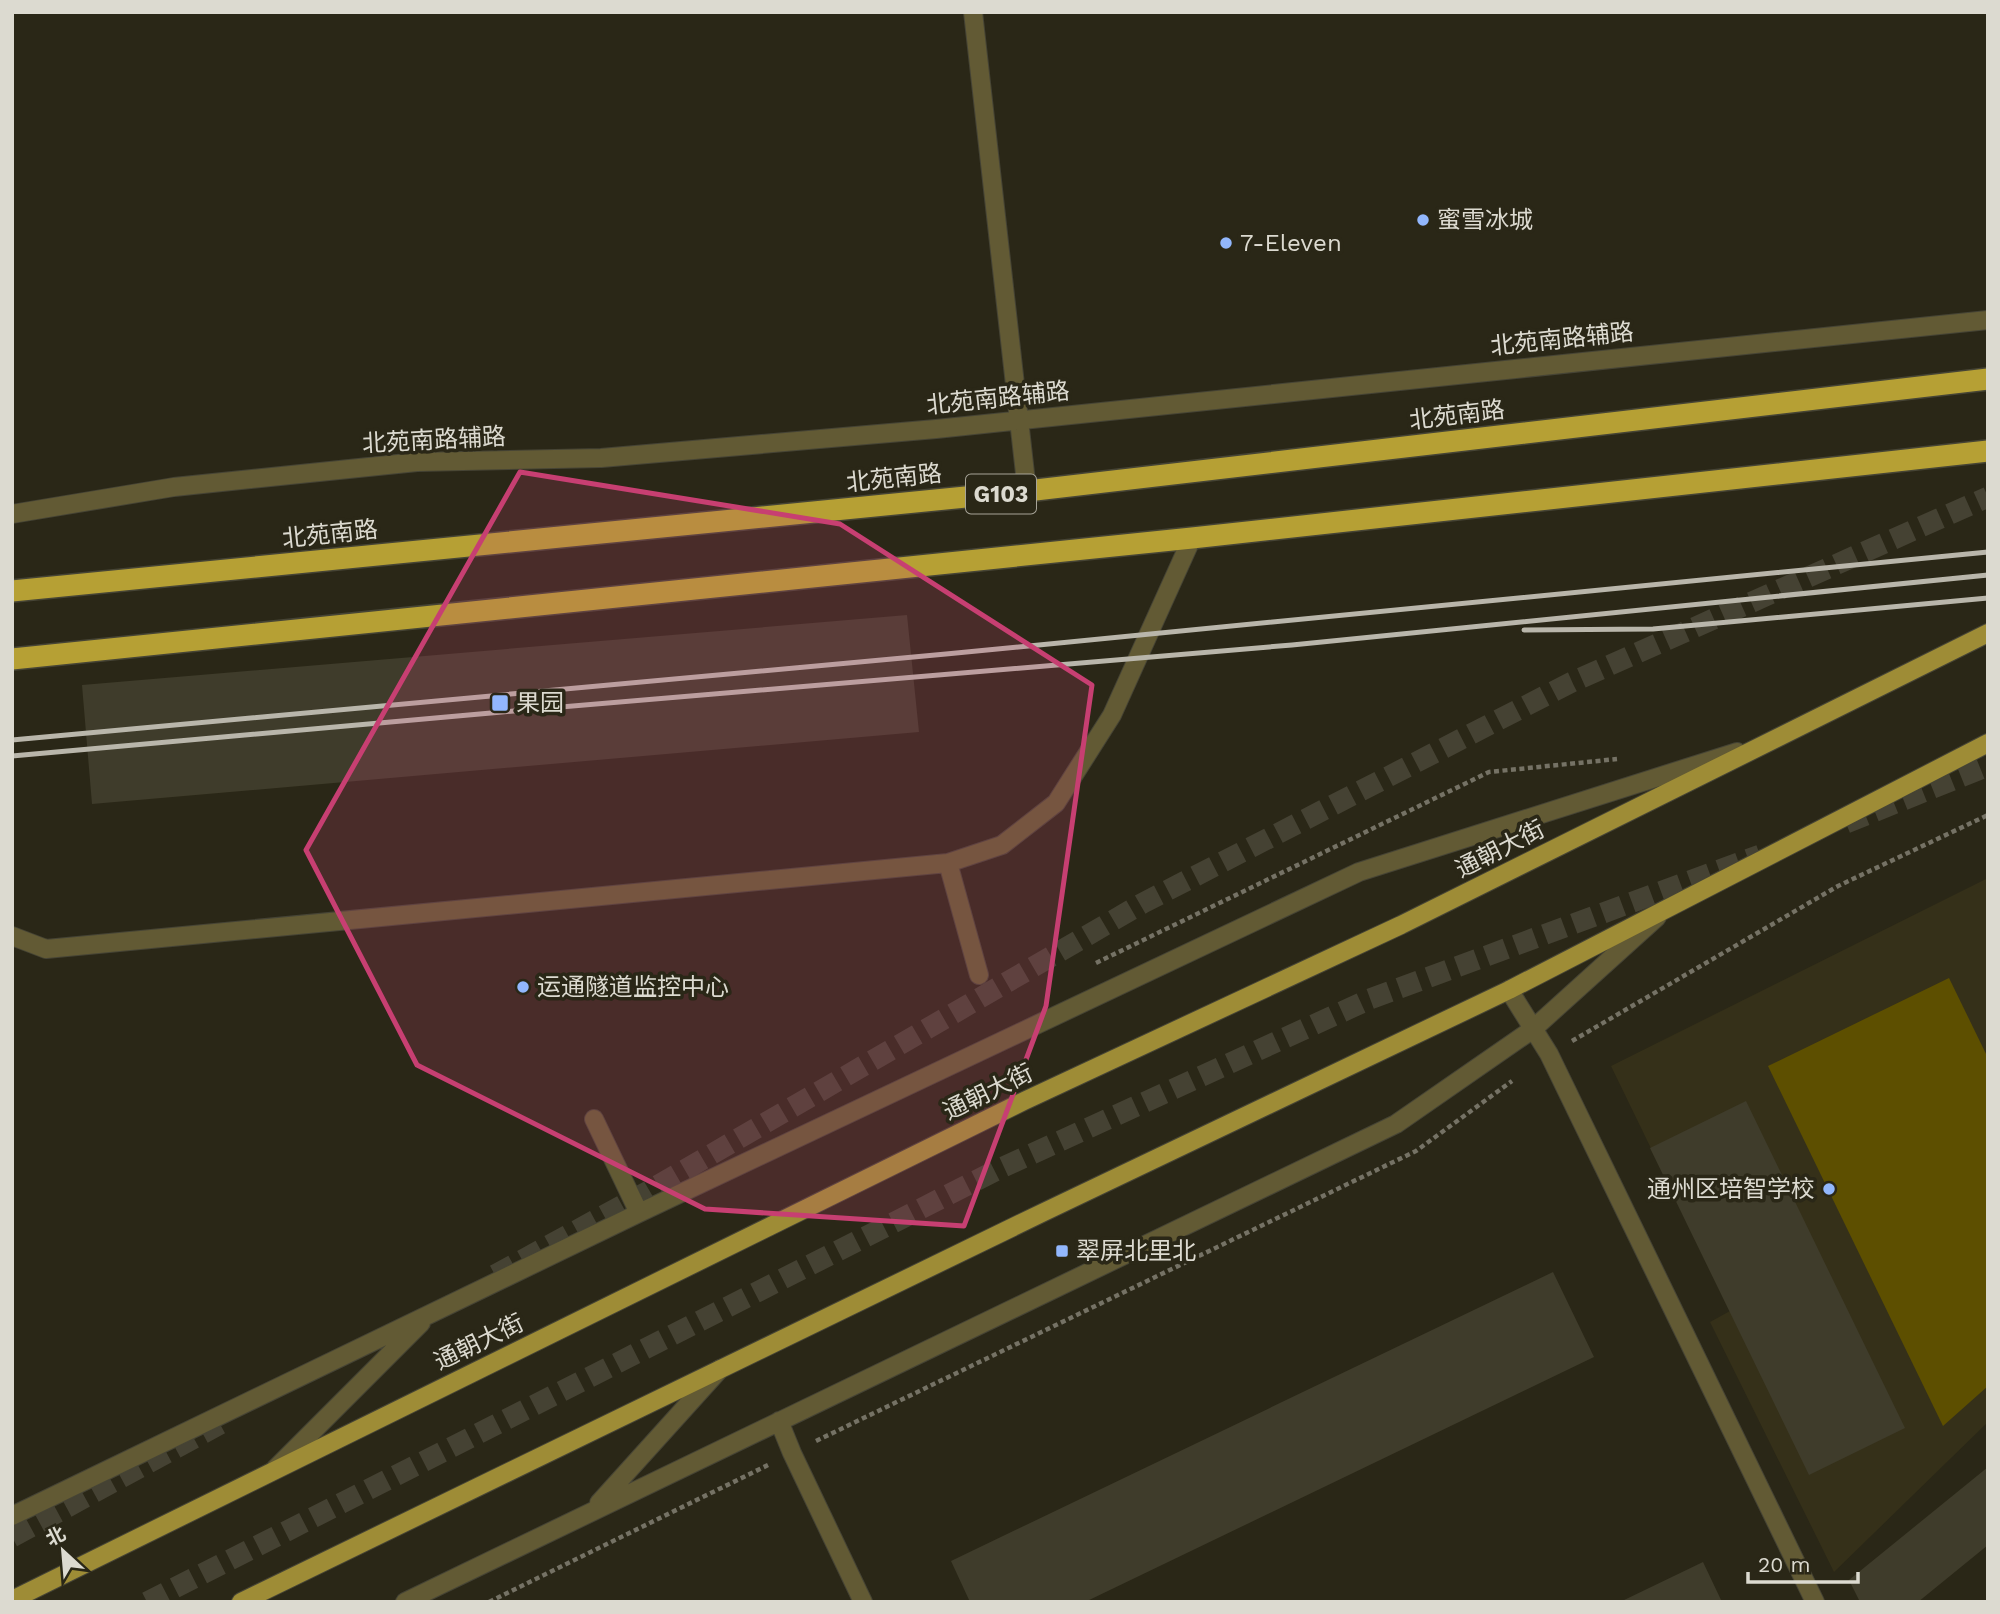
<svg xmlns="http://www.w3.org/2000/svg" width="2000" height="1614" font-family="'Work Sans','Noto Sans SC',sans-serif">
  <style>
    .built { fill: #353019 }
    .green { fill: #5d4f00 }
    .building { fill: #3f3c2b }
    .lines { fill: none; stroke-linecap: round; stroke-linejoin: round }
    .highway-tunnel { stroke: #454233; stroke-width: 21; stroke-dasharray: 21 10; stroke-linecap: butt }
    .minor-casing { stroke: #464435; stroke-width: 20 }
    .major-casing { stroke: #464435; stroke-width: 20 }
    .highway-casing { stroke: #464435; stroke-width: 24 }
    .path { stroke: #757265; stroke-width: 4.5; stroke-dasharray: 5 3.5; stroke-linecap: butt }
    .minor { stroke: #625a34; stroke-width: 18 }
    .major { stroke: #9e8c36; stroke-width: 18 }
    .highway { stroke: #b6a034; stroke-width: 21 }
    .rail { stroke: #b9b6ab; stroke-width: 5 }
    .marked { fill: #c73f72; fill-opacity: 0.2; stroke: #c73f72; stroke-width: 5; stroke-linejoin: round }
    .poi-dot { fill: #92b7fd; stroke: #2a2717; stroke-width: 2.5 }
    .labels { text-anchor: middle; stroke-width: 7; stroke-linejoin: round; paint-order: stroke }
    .shield { fill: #2a2717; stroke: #a7a498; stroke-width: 2 }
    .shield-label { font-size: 23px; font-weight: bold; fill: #dcdad0 }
    .poi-label { font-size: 24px; fill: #dcdad0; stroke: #2a2717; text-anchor: start }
    .street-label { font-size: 24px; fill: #dcdad0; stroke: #2a2717 }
  </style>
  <rect width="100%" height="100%" fill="#2a2717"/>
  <!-- built -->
  <path class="built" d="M 1988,878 L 1988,1422 L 1834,1572 L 1710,1322 L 1730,1311 L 1611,1066 Z"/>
  <!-- green -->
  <path class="green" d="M 1949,978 L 1988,1058 L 1988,1386 L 1943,1426 L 1768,1066 Z"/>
  <!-- building -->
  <path class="building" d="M 907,615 L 919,732 L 92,804 L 82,685 Z
    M 1746,1101 L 1905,1428 L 1809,1475 L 1650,1148 Z
    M 1553,1272 L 1594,1357 L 1085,1602 L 970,1602 L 951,1561 Z
    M 1988,1467 L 1988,1545 L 1918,1602 L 1860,1602 L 1849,1580 Z
    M 1703,1562 L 1722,1602 L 1620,1602 Z"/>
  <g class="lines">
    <!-- highway-tunnel -->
    <path class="highway-tunnel" d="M 1846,823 L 1988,766
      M 495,1275 L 645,1193 L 1143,903 L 1572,682 L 1988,497
      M 12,1537 L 220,1424
      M 147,1602 L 999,1169 L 1370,999 L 1760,855"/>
    <defs>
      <path id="minor" d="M 973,12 L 1027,491
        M 12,514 L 174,487 L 417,462 L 601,458 L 936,429 L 1988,320
        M 948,863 L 979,975
        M 12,936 L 46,949 L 948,863 L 1002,845 L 1056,803 L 1112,715 L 1192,538
        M 1509,990 L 1549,1054 L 1815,1602
        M 594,1119 L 639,1213
        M 779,1421 L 792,1453 L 863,1602
        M 275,1469 L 421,1323
        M 599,1503 L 720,1369
        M 12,1516 L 639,1213 L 1359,872 L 1737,752
        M 405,1602 L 1396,1124 L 1533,1029 L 1657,917"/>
      <path id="major" d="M 12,1600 L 1024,1101 L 1401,925 L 1988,633
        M 241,1602 L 1044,1212 L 1509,990 L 1988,743"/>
      <path id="highway" d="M 12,591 L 1027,491 L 1988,379
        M 12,659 L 1192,538 L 1988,451"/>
    </defs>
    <!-- minor casing -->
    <use href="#minor" class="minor-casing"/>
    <!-- major casing -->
    <use href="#major" class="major-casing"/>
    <!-- highway casing -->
    <use href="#highway" class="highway-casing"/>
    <!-- path -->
    <path class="path" d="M 1096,963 L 1489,772 L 1617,759
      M 1572,1041 L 1838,886 L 1988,815
      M 816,1441 L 1416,1151 L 1512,1081
      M 489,1602 L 768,1465"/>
    <!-- minor -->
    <use href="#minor" class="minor"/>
    <!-- major -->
    <use href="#major" class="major"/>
    <!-- highway -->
    <use href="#highway" class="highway"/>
    <!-- rail -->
    <path class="rail" d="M 1524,630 L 1653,629 L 1988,598
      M 12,740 L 946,654 L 1988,552
      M 12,756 L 502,712 L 1292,645 L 1988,575"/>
  </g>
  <!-- marked area -->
  <path class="marked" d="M 520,472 L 840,524 L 1092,685 L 1046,1006 L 964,1226 L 705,1209 L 417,1065 L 306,850 Z"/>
  <!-- markers -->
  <g class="poi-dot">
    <circle cx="1423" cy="220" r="7"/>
    <circle cx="1226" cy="243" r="7"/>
    <rect x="491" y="694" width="18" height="18" rx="3.5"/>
    <circle cx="523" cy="987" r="7"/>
    <circle cx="1829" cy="1189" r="7"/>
    <rect x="1055" y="1244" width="14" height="14" rx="3.5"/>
  </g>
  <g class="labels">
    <!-- shield labels -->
    <rect class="shield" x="966" y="474.5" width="70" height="39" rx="5"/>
    <g class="shield-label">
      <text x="1001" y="502">G103</text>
    </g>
    <!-- poi labels -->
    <g class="poi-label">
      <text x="1437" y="228">蜜雪冰城</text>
      <text x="1240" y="251">7-Eleven</text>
      <text x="516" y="711">果园</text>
      <text x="537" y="995">运通隧道监控中心</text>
      <text x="1815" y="1197" text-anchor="end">通州区培智学校</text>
      <text x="1076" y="1259">翠屏北里北</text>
    </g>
    <!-- street labels -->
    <g class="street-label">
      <text transform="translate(1562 339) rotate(-6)" y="8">北苑南路辅路</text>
      <text transform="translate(998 398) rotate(-6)" y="8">北苑南路辅路</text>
      <text transform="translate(1457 415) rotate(-7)" y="8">北苑南路</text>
      <text transform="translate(434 440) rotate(-3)" y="8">北苑南路辅路</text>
      <text transform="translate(894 478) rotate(-6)" y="8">北苑南路</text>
      <text transform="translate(330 534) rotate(-6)" y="8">北苑南路</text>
      <text transform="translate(1500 849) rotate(-27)" y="8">通朝大街</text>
      <text transform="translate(988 1092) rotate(-26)" y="8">通朝大街</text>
      <text transform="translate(479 1342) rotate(-26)" y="8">通朝大街</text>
    </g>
  </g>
  <!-- border -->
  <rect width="2000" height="1614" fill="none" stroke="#dcdad0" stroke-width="28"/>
  <!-- north arrow -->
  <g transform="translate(63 1551) rotate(334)" stroke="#2a2717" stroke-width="5" paint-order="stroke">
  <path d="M0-5L12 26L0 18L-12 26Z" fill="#dcdad0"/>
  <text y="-10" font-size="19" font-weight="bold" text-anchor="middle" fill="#dcdad0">北</text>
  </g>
  <!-- scale -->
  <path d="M1748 1572v10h110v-10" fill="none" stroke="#dcdad0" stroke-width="3.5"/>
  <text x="1758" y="1572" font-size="21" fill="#dcdad0" stroke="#2a2717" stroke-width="5" paint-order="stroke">20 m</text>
</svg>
